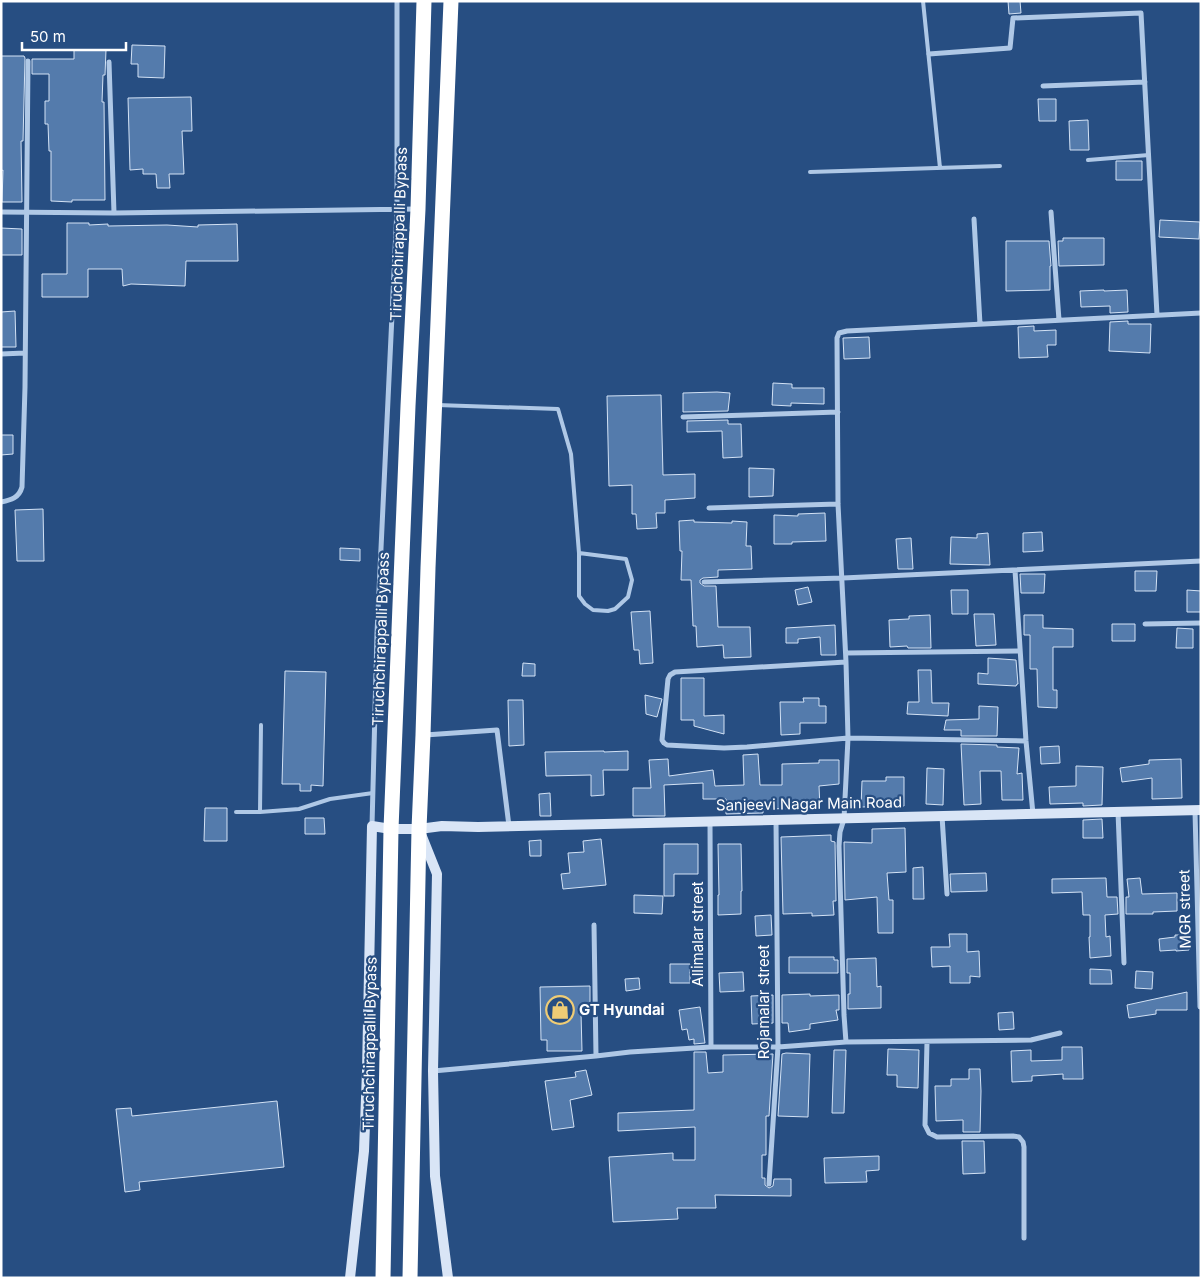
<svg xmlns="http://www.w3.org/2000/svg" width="1202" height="1279" font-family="Inter,sans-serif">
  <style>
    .building { fill: #547bac; stroke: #d3e2f5 }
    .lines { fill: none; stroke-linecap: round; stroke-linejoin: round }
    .lane { stroke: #afc8e6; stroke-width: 4 }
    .street { stroke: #afc8e6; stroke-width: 5 }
    .secondary { stroke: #d9e5f6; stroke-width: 10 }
    .highway { stroke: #fff; stroke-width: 15 }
    .labels { text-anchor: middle; stroke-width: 4.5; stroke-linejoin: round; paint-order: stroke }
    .street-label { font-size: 15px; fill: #fff; stroke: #274e82 }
    .poi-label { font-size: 15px; font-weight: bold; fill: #fff; stroke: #274e82; text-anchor: start }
  </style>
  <rect width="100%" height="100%" fill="#274e82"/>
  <!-- building -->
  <path class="building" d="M 1008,1 L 1020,1 L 1021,13 L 1009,14 Z
    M 132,45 L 165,46 L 164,78 L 138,77 L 138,64 L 131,64 Z
    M 74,50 L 106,50 L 105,75 L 103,75 L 102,102 L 104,102 L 105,200 L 72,200 L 72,202 L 51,201 L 51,151 L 49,151 L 48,124 L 45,124 L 45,101 L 49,101 L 49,74 L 32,74 L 32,59 L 74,59 Z
    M 1,56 L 24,56 L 25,58 L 23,141 L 21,141 L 22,202 L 2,202 L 3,170 L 1,171 Z
    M 191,97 L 192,131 L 182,131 L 184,174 L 169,174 L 170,188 L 157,188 L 156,174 L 143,174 L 143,169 L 130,170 L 128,98 Z
    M 1038,99 L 1056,99 L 1056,121 L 1039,121 Z
    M 1088,120 L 1089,150 L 1070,150 L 1069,121 Z
    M 1116,161 L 1142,161 L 1142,180 L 1116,180 Z
    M 1160,220 L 1200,222 L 1199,239 L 1159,237 Z
    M 67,223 L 89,223 L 89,225 L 108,224 L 108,226 L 167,225 L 198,227 L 198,225 L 237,224 L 238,261 L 186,261 L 185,286 L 131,284 L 123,286 L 122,269 L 88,269 L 88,297 L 42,297 L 42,274 L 67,274 Z
    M 1,228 L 22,229 L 22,255 L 1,255 Z
    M 1063,238 L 1104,238 L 1104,265 L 1059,266 L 1058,241 L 1063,241 Z
    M 1006,241 L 1049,241 L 1051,266 L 1050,266 L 1050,290 L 1006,291 Z
    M 1104,290 L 1104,291 L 1127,290 L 1128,312 L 1110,313 L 1110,306 L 1081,307 L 1080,291 Z
    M 15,311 L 16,347 L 1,347 L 1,312 Z
    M 1128,321 L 1128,324 L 1151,324 L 1150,353 L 1109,351 L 1110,322 Z
    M 1034,326 L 1034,331 L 1056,330 L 1056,345 L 1047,345 L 1048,357 L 1019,358 L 1018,327 Z
    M 869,337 L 870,358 L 844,359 L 843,338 Z
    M 773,383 L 792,384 L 792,388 L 824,388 L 824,404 L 791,403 L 791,406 L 772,405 Z
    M 717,392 L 730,393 L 728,411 L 683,412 L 683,393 Z
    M 661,395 L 663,475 L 695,474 L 695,498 L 665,500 L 665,513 L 656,513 L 657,528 L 637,529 L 636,514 L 632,514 L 632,485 L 609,486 L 607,396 Z
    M 728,420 L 728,424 L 741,424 L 742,457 L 723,458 L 722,431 L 687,432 L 687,421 Z
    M 1,435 L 13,435 L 13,454 L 1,455 Z
    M 749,468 L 774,469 L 773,496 L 749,497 Z
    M 43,509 L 44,561 L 17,561 L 15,510 Z
    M 825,513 L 826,541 L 792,542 L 792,544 L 774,544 L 774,515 L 798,516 L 798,514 Z
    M 694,520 L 694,522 L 732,523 L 732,521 L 747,522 L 746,546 L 751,546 L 752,569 L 718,570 L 718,577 L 703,578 L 700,580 L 700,583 L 704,586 L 716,586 L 718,627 L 750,627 L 751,657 L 724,658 L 723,645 L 697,647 L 696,626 L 693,626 L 691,580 L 681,580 L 682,551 L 680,551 L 679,521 Z
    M 1042,532 L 1043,551 L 1023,552 L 1023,533 Z
    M 988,533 L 990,565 L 950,564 L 951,537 L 977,538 L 977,534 Z
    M 911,538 L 913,569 L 898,569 L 896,539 Z
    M 340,548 L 360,549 L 360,561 L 340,560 Z
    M 1135,571 L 1157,571 L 1156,591 L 1135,591 Z
    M 1020,574 L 1045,574 L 1044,593 L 1021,593 Z
    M 808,587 L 812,602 L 798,605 L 795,590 Z
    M 951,590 L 968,590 L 968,614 L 952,614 Z
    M 1187,590 L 1201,591 L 1201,612 L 1187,612 Z
    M 650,611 L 653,663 L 640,664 L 639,650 L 634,650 L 631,612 Z
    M 974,614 L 994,614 L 996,645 L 976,646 Z
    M 930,615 L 931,648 L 908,648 L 907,646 L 890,647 L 889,620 L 909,619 L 909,616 Z
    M 1024,615 L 1043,615 L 1043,628 L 1073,629 L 1073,647 L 1053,647 L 1053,690 L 1057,690 L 1057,708 L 1038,707 L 1037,669 L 1030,669 L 1030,635 L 1024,635 Z
    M 1112,624 L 1135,624 L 1135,641 L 1112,641 Z
    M 835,625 L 836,655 L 821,655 L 820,637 L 798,639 L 798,643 L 786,643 L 786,628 Z
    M 1177,628 L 1193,629 L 1193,648 L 1176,648 Z
    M 988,658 L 1016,660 L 1018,684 L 1017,684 L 1016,686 L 978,684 L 978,673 L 988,674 Z
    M 523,663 L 535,664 L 535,676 L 522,676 Z
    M 918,670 L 931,670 L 932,703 L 949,703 L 948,716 L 907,714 L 908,702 L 919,702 Z
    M 285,671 L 326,672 L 323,786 L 311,785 L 311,791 L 300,791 L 300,784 L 282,784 Z
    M 681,678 L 704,678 L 704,716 L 724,715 L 724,734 L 694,726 L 694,720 L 681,720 Z
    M 645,695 L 662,699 L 657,717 L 646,714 Z
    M 803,698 L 819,698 L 819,706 L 826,706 L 826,723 L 800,723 L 800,734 L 781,735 L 780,702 L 804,702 Z
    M 508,700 L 523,700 L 524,745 L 509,746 Z
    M 979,706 L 998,707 L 997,736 L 961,736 L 961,730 L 944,730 L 946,720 L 979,719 Z
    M 961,744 L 997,745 L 997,747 L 1019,748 L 1017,774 L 1022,773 L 1023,800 L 1002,800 L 1001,771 L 980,771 L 981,804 L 964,805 Z
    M 1059,746 L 1060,763 L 1041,764 L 1040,747 Z
    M 604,751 L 604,752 L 628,751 L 628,770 L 603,770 L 604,795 L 591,796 L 591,775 L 546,776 L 545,752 Z
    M 758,754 L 760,785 L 782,785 L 782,764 L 819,763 L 819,760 L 839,760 L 839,784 L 819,786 L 820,808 L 763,809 L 763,813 L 726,814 L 726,799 L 703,799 L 703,783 L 664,785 L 665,816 L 633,816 L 633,788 L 651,788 L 649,760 L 668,759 L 669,776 L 713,770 L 715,786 L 744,785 L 743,755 Z
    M 1181,759 L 1182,798 L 1152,799 L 1152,778 L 1122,782 L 1120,768 L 1149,764 L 1149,760 Z
    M 1076,766 L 1103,767 L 1102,805 L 1083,806 L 1083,803 L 1050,804 L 1049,787 L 1076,786 Z
    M 927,768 L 944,769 L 943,805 L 926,804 Z
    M 886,777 L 904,777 L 904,806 L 861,807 L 862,781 L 886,781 Z
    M 550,793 L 551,816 L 540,816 L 539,794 Z
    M 205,808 L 227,808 L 227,841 L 204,841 Z
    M 305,818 L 324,818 L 325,834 L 305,834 Z
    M 1102,819 L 1103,838 L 1083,838 L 1083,820 Z
    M 905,828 L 906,872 L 887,873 L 889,900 L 893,900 L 893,933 L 878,933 L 877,897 L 845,900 L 844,842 L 872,843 L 872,829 Z
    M 831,835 L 831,841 L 835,842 L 836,901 L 833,901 L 834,915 L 812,916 L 812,913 L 783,914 L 781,837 Z
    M 601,839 L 606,885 L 563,889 L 561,874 L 570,873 L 568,853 L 584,852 L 583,841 Z
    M 541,840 L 541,856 L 530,856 L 529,841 Z
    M 664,844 L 698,844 L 698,874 L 674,874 L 674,896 L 664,896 Z
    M 718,844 L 741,844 L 742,891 L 741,891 L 741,914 L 718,915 L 718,895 L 719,895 Z
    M 923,867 L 924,899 L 913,899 L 913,868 Z
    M 986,873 L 987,891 L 951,892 L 950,874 Z
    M 1106,878 L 1107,897 L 1117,897 L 1118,914 L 1105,915 L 1106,937 L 1110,936 L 1111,956 L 1090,958 L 1089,937 L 1090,937 L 1090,915 L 1083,915 L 1082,892 L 1052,893 L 1052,879 Z
    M 1140,878 L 1142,894 L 1177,893 L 1177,911 L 1153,912 L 1153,914 L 1126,914 L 1126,897 L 1129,897 L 1127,879 Z
    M 634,895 L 663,896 L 662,914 L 634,913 Z
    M 771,915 L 772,935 L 756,936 L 755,916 Z
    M 949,934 L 967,934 L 967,952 L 979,951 L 980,977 L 970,976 L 970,983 L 950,983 L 950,966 L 932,967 L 931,947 L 950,947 Z
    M 1175,935 L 1188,935 L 1189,950 L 1176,951 L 1176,950 L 1160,951 L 1159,939 L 1175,937 Z
    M 789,957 L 834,957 L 834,960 L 838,960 L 838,973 L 789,973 Z
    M 876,958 L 877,987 L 881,986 L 881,1008 L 848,1009 L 848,994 L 850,994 L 850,973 L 847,973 L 847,959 Z
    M 670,964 L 690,964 L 690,983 L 670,983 Z
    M 1090,969 L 1111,970 L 1112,984 L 1090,984 Z
    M 1136,971 L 1153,972 L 1152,989 L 1135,988 Z
    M 743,972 L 744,991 L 720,992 L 719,973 Z
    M 639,978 L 640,989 L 626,991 L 625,979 Z
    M 590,986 L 590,1013 L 581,1013 L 582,1051 L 547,1051 L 547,1040 L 541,1040 L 540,987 Z
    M 1187,992 L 1187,1010 L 1156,1010 L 1156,1014 L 1129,1018 L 1127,1005 Z
    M 810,994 L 810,996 L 839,995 L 839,1010 L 836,1010 L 838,1020 L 810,1024 L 810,1029 L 789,1032 L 788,1023 L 782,1023 L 782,995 Z
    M 773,995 L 773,1023 L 752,1024 L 751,996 Z
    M 700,1007 L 705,1043 L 694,1044 L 694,1039 L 689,1040 L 687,1029 L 682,1030 L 679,1010 Z
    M 1013,1012 L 1014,1029 L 999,1030 L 998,1013 Z
    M 1062,1047 L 1082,1047 L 1083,1079 L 1063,1079 L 1063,1074 L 1032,1076 L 1032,1081 L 1012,1082 L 1011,1051 L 1031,1050 L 1031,1061 L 1062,1060 Z
    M 888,1049 L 919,1050 L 918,1088 L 897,1087 L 897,1075 L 887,1075 Z
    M 834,1050 L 846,1050 L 844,1113 L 832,1113 Z
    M 694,1052 L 706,1052 L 708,1073 L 723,1072 L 723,1055 L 773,1054 L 769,1116 L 766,1116 L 766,1155 L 762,1155 L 762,1178 L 765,1178 L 765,1185 L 769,1188 L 773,1186 L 774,1179 L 791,1179 L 791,1196 L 715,1195 L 716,1208 L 677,1208 L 678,1219 L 613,1222 L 609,1157 L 673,1153 L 673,1160 L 695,1160 L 695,1127 L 618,1131 L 618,1113 L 694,1110 Z
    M 786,1053 L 810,1054 L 808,1117 L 778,1116 L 782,1054 Z
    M 969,1069 L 980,1069 L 981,1091 L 980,1132 L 963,1132 L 963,1120 L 936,1121 L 935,1086 L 951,1086 L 951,1079 L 969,1079 Z
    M 586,1070 L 592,1095 L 570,1100 L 574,1127 L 552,1130 L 545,1081 L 576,1077 L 575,1072 Z
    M 277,1101 L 284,1167 L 139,1182 L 140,1190 L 125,1192 L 116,1109 L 131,1108 L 132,1116 Z
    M 962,1141 L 984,1141 L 985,1173 L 963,1174 Z
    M 879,1156 L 879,1170 L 866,1171 L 867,1182 L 825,1183 L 824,1158 Z"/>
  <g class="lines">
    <!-- lane -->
    <path class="lane" d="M 923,1 L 940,168
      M 1088,160 L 1149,155
      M 810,172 L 1000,166
      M 437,405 L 558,409 L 571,454 L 579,553 L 579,596 L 585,604 L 593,610 L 608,611 L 615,609 L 628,597 L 632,580 L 626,559 L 579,553
      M 261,725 L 260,812 L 299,809 L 330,799 L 373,793
      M 236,812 L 260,812"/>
    <!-- street -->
    <path class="street" d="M 929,54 L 1010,48 L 1013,18 L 1141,13 L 1157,315
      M 109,62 L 114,213
      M 1043,86 L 1145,82
      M 1,212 L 114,213 L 416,209
      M 1051,212 L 1059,320
      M 974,219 L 980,324
      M 1,354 L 25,353
      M 683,417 L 838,412
      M 1,502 C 11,500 19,498 22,487 L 25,387 L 28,61
      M 709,508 L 838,504
      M 1015,570 L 1026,741 L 1033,814
      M 704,582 L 843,578 L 1201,561
      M 1145,624 L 1201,623
      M 846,653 L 1019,651
      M 846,662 L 675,672 L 670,675 L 668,679 L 662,740 L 664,743 L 667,745 L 724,748 L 747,747 L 848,738 L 1026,741
      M 425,735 L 497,730 L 509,826
      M 1195,811 L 1200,1007
      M 1118,812 L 1124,963
      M 942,816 L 947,894
      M 710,822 L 711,1047
      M 372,826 L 377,633 L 397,209 L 397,1
      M 594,925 L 596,1056
      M 846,1042 L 844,1015 L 839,846 L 840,832 L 844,819 L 848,738 L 846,662 L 838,504 L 837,338 L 839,333 L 847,331 L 1201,313
      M 927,1042 L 925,1125 L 929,1133 L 937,1137 L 1013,1136 L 1019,1137 L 1023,1142 L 1024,1147 L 1024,1238
      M 433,1071 L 596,1056 L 630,1052 L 711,1047 L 778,1047 L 846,1042 L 1031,1040 L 1060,1033
      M 769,1184 L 778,1047 L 776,820"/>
    <!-- secondary -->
    <path class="secondary" d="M 421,834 L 437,874 L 433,1071 L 435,1176 L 448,1278
      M 350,1278 L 364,1151 L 367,1071 L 372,826 L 391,829 L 419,829 L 442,826 L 478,827 L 1201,810"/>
    <!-- highway -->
    <path class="highway" d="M 383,1278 L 391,829 L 408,406 L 418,209 L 424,1
      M 410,1278 L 419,829 L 423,735 L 428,568 L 451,1"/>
  </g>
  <!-- icons -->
  <defs>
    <symbol id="shop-ring" viewBox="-11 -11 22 22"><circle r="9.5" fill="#274e82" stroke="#efcc75" stroke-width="1.5"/><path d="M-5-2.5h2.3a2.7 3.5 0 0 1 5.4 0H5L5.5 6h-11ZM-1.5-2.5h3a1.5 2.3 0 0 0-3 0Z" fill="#efcc75"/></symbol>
  </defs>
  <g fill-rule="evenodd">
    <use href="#shop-ring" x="544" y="994" width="32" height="32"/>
  </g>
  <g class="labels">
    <!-- street labels -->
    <g class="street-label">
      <text transform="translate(399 234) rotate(-88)" y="5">Tiruchchirappalli Bypass</text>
      <text transform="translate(381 639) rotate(-88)" y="5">Tiruchchirappalli Bypass</text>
      <text transform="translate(809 804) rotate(-1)" y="5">Sanjeevi Nagar Main Road</text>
      <text transform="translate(1185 909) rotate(-91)" y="5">MGR street</text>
      <text transform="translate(698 934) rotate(-90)" y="5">Allimalar street</text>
      <text transform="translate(764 1002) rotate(-90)" y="5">Rojamalar street</text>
      <text transform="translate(370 1044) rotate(-89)" y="5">Tiruchchirappalli Bypass</text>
    </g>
    <!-- poi labels -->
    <g class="poi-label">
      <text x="579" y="1015">GT Hyundai</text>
    </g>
  </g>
  <!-- border -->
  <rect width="1202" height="1279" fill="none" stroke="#ffffff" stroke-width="5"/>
  <!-- scale -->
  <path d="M22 42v8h104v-8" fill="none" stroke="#ffffff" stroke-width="2.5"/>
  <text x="30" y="42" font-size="15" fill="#ffffff" stroke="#274e82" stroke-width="4" paint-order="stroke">50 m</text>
</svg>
